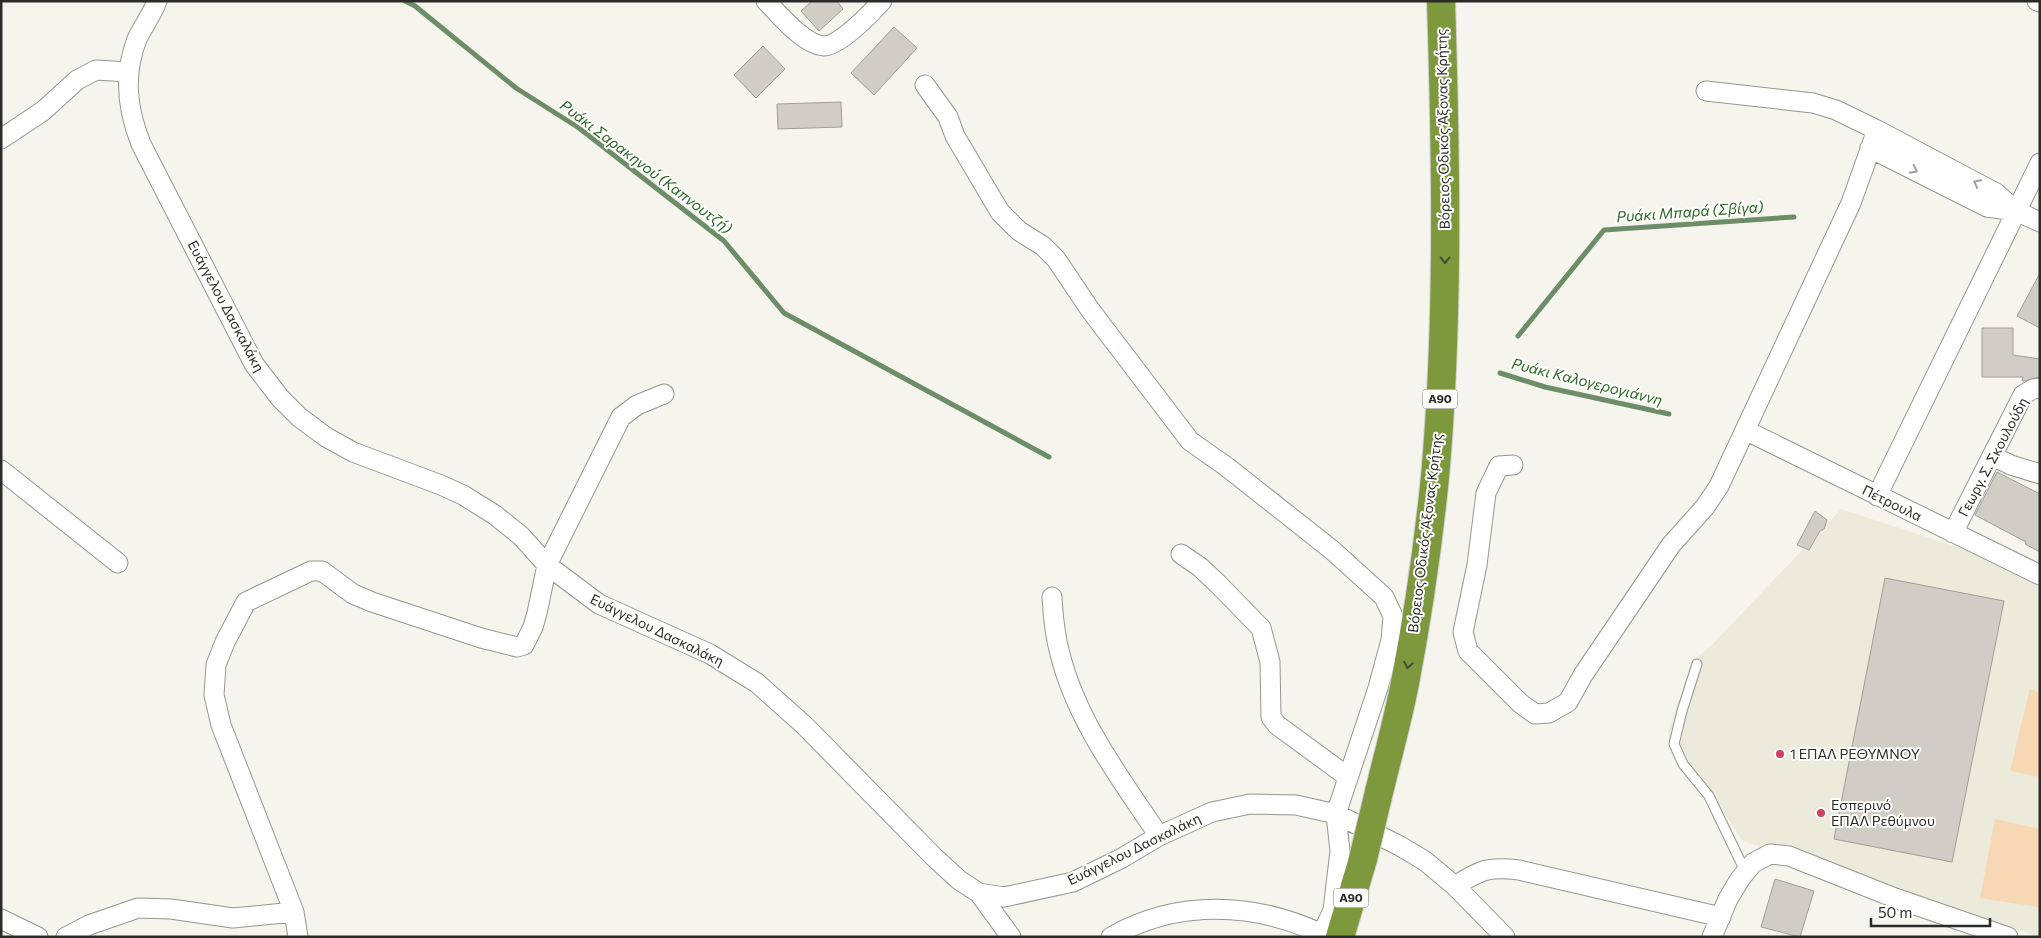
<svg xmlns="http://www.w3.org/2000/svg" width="2041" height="938" font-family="Commissioner,sans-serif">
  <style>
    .built { fill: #ebeadb }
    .green { fill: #f8d7b4 }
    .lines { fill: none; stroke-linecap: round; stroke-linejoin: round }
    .stream { stroke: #6d8c68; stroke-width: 5 }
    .building { fill: #d0cdc6; stroke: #a19e97 }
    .service-casing { stroke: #96968f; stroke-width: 11 }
    .minor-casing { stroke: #96968f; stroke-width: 21 }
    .motorway-casing { stroke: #d0d0d0; stroke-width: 30 }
    .service { stroke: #fff; stroke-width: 9 }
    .minor { stroke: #fff; stroke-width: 19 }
    .motorway { stroke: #7e983e; stroke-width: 28 }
    .motorway-bridge-casing { stroke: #d0d0d0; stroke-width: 30; stroke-linecap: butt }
    .motorway-bridge { stroke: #7e983e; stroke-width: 28 }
    .oneway { stroke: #a0a09e }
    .oneway2 { stroke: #444c2f }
    .poi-dot { fill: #d0405f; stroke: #fffffe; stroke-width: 2 }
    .labels { text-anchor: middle; stroke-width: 4; stroke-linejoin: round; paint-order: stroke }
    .shield { fill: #fffffe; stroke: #6b6b68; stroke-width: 1 }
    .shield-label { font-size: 12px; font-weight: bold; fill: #2b2b28 }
    .street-label { font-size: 14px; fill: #2b2b28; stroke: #fffffe }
    .poi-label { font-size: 14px; fill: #2b2b28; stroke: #fffffe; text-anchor: start }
    .water-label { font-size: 15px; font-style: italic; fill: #2a6625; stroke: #fffffe }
  </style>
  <rect width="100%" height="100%" fill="#f5f5ed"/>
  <!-- built -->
  <path class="built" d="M 1841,509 L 2040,574 L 2040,937 L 1743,841 L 1683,755 L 1671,752 L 1668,732 L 1692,661 L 1711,646 Z"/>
  <!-- green -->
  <path class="green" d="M 2030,689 L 2040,693 L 2040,777 L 2010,771 Z
    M 1995,819 L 2040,829 L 2039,907 L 1980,898 Z"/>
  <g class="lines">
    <!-- stream -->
    <path class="stream" d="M 405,1 L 415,6 L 516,88 L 579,128 L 724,241 L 784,313 L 1049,457
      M 1518,336 L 1604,230 L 1794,217
      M 1500,373 L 1545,387 L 1669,414"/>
  </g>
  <!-- building -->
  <path class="building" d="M 812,1 L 837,1 L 843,9 L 819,31 L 801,11 Z
    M 894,27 L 917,48 L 874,95 L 851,73 Z
    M 763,46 L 785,69 L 756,98 L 734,75 Z
    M 841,102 L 842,127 L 778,129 L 777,104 Z
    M 2040,273 L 2040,328 L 2017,316 Z
    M 1982,328 L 2013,328 L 2013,355 L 2040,359 L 2040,377 L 2024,381 L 2022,381 L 2023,377 L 1982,377 Z
    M 1997,472 L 2040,494 L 2040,552 L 2025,544 L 2026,542 L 1975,515 Z
    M 1815,511 L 1827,520 L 1824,529 L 1820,531 L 1809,550 L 1797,545 Z
    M 1885,578 L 2004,601 L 1952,862 L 1834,839 Z
    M 1775,879 L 1814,891 L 1800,937 L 1761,927 Z"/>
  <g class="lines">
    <defs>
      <path id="service" d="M 1697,664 L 1682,711 L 1674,744 L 1683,764 L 1709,796 L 1745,871"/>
      <path id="minor" d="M 157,1 C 152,15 143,26 137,39 C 123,75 127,109 141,144 L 254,364 L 280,398 L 299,417 L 326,437 L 353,452 L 441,485 L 463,495 L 495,515 L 521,536 L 547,565 L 599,604 L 710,654 L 757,683 L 804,725 L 934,857 L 959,880 L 979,893 L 1004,897 L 1073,882 L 1122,858 L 1159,836 L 1212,812 L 1250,804 L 1296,805 L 1336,814 L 1400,846 L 1425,861 L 1455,886 L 1505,937
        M 766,1 C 780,15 804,45 824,46 C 840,46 871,13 882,1
        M 2037,1 L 2040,2
        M 925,85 L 948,117 L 955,136 L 1000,212 L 1019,231 L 1043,246 L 1056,259 L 1091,311 L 1190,441 L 1227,467 L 1332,550 L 1384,597 L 1393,616 L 1391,640 L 1378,688 L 1336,814 L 1340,851 L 1333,910 L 1322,934
        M 1877,130 L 1996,193 L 2016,211
        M 1,139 L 43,111 L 77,80 L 96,70 L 128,72
        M 1870,148 L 1987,207 L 2016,211 L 2040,222
        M 1745,430 L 2040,575
        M 1992,456 L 2011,465 L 2040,474
        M 1513,465 L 1499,466 L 1486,493 L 1477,565 L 1463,632 L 1468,651 L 1520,703 L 1535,714 L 1549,713 L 1568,702 L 1583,675 L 1671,545 L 1705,507 L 1719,486 L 1851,203 L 1877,130 L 1836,110 L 1813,103 L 1706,91
        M 1,470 L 118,563
        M 1877,496 L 2040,163
        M 1953,533 L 2023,395 L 2033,389 L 2040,388
        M 1181,554 L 1200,567 L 1218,584 L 1261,628 L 1270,662 L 1271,717 L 1277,725 L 1348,777
        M 1052,597 C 1053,616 1055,636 1060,654 C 1077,722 1121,779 1159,836
        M 1455,886 C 1480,870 1489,866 1519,870 L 1721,917
        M 979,893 L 1011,937
        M 1,919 L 38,937
        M 66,937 L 89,925 L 138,908 L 171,909 L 233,918 L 294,912
        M 298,937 L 294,912 L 221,725 L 214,695 L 216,665 L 225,642 L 246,602 L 311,571 L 322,571 L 353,594 L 372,602 L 481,638 L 517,647 L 524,645 L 533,627 L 537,613 L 547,565 L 621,417 L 637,405 L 664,394
        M 1111,937 C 1177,899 1254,902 1322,934 L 1321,937
        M 1712,937 L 1728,899 L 1740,879 L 1753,863 L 1770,854 L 1789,856 L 1895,898 L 2008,937"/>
      <path id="motorway" d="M 1379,792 C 1388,755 1398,719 1405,683 C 1418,615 1428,546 1435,477 C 1449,319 1446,160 1441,1
        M 1340,937 L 1363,859"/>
    </defs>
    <!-- service casing -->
    <use href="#service" class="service-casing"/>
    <!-- minor casing -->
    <use href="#minor" class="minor-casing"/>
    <!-- motorway casing -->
    <use href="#motorway" class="motorway-casing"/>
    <!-- service -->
    <use href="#service" class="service"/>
    <!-- minor -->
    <use href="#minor" class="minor"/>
    <!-- motorway -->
    <use href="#motorway" class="motorway"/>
    <defs>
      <path id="motorway-bridge" d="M 1363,859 L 1379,792"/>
    </defs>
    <!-- motorway-bridge casing -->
    <use href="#motorway-bridge" class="motorway-bridge-casing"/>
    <!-- motorway-bridge -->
    <use href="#motorway-bridge" class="motorway-bridge"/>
  </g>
  <!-- one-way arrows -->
  <defs><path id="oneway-chevron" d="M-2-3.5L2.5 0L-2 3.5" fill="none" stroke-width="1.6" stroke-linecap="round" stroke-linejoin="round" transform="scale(1.25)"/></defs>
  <g class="oneway">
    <use href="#oneway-chevron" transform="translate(1914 170) rotate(27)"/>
    <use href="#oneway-chevron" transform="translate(1977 183) rotate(-152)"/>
  </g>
  <g class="oneway2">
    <use href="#oneway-chevron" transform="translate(1445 260) rotate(91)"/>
    <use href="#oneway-chevron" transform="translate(1408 665) rotate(100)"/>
  </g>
  <!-- markers -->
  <g class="poi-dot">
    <circle cx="1780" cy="754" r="5"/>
    <circle cx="1821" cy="813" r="5"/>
  </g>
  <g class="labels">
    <!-- shield labels -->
    <g class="shield">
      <rect x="1422.5" y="389.5" width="35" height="19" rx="4"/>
      <rect x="1333.5" y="888.5" width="35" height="19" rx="4"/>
    </g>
    <g class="shield-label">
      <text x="1440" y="403">Α90</text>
      <text x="1351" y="902">Α90</text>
    </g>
    <!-- street labels -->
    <g class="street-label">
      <text transform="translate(1443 129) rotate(-91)" y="5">Βόρειος Οδικός Άξονας Κρήτης</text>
      <text transform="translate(226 306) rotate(62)" y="5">Ευάγγελου Δασκαλάκη</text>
      <text transform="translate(1993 457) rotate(-62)" y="5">Γεωργ. Σ. Σκουλούδη</text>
      <text transform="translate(1892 503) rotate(26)" y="5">Πέτρουλα</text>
      <text transform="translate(1425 533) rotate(-83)" y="5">Βόρειος Οδικός Άξονας Κρήτης</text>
      <text transform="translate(657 630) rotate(26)" y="5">Ευάγγελου Δασκαλάκη</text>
      <text transform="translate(1134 849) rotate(-26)" y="5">Ευάγγελου Δασκαλάκη</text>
    </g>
    <!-- poi labels -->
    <g class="poi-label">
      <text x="1790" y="759">1 ΕΠΑΛ ΡΕΘΥΜΝΟΥ</text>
      <text x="1831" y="810">Εσπερινό<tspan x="1831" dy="16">ΕΠΑΛ Ρεθύμνου</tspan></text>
    </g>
    <!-- water labels -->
    <g class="water-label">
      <text transform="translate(646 167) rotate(37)" y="5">Ρυάκι Σαρακηνού (Καπνουτζή)</text>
      <text transform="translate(1690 212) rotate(-4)" y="5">Ρυάκι Μπαρά (Σβίγα)</text>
      <text transform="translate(1587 382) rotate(14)" y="5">Ρυάκι Καλογερογιάννη</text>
    </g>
  </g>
  <!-- border -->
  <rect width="2041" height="938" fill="none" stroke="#2b2b28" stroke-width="5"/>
  <!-- scale -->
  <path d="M1871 918v8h119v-8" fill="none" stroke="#2b2b28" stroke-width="2.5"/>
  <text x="1878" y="918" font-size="15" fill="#2b2b28" stroke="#fffffe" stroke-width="4" paint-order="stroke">50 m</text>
</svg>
